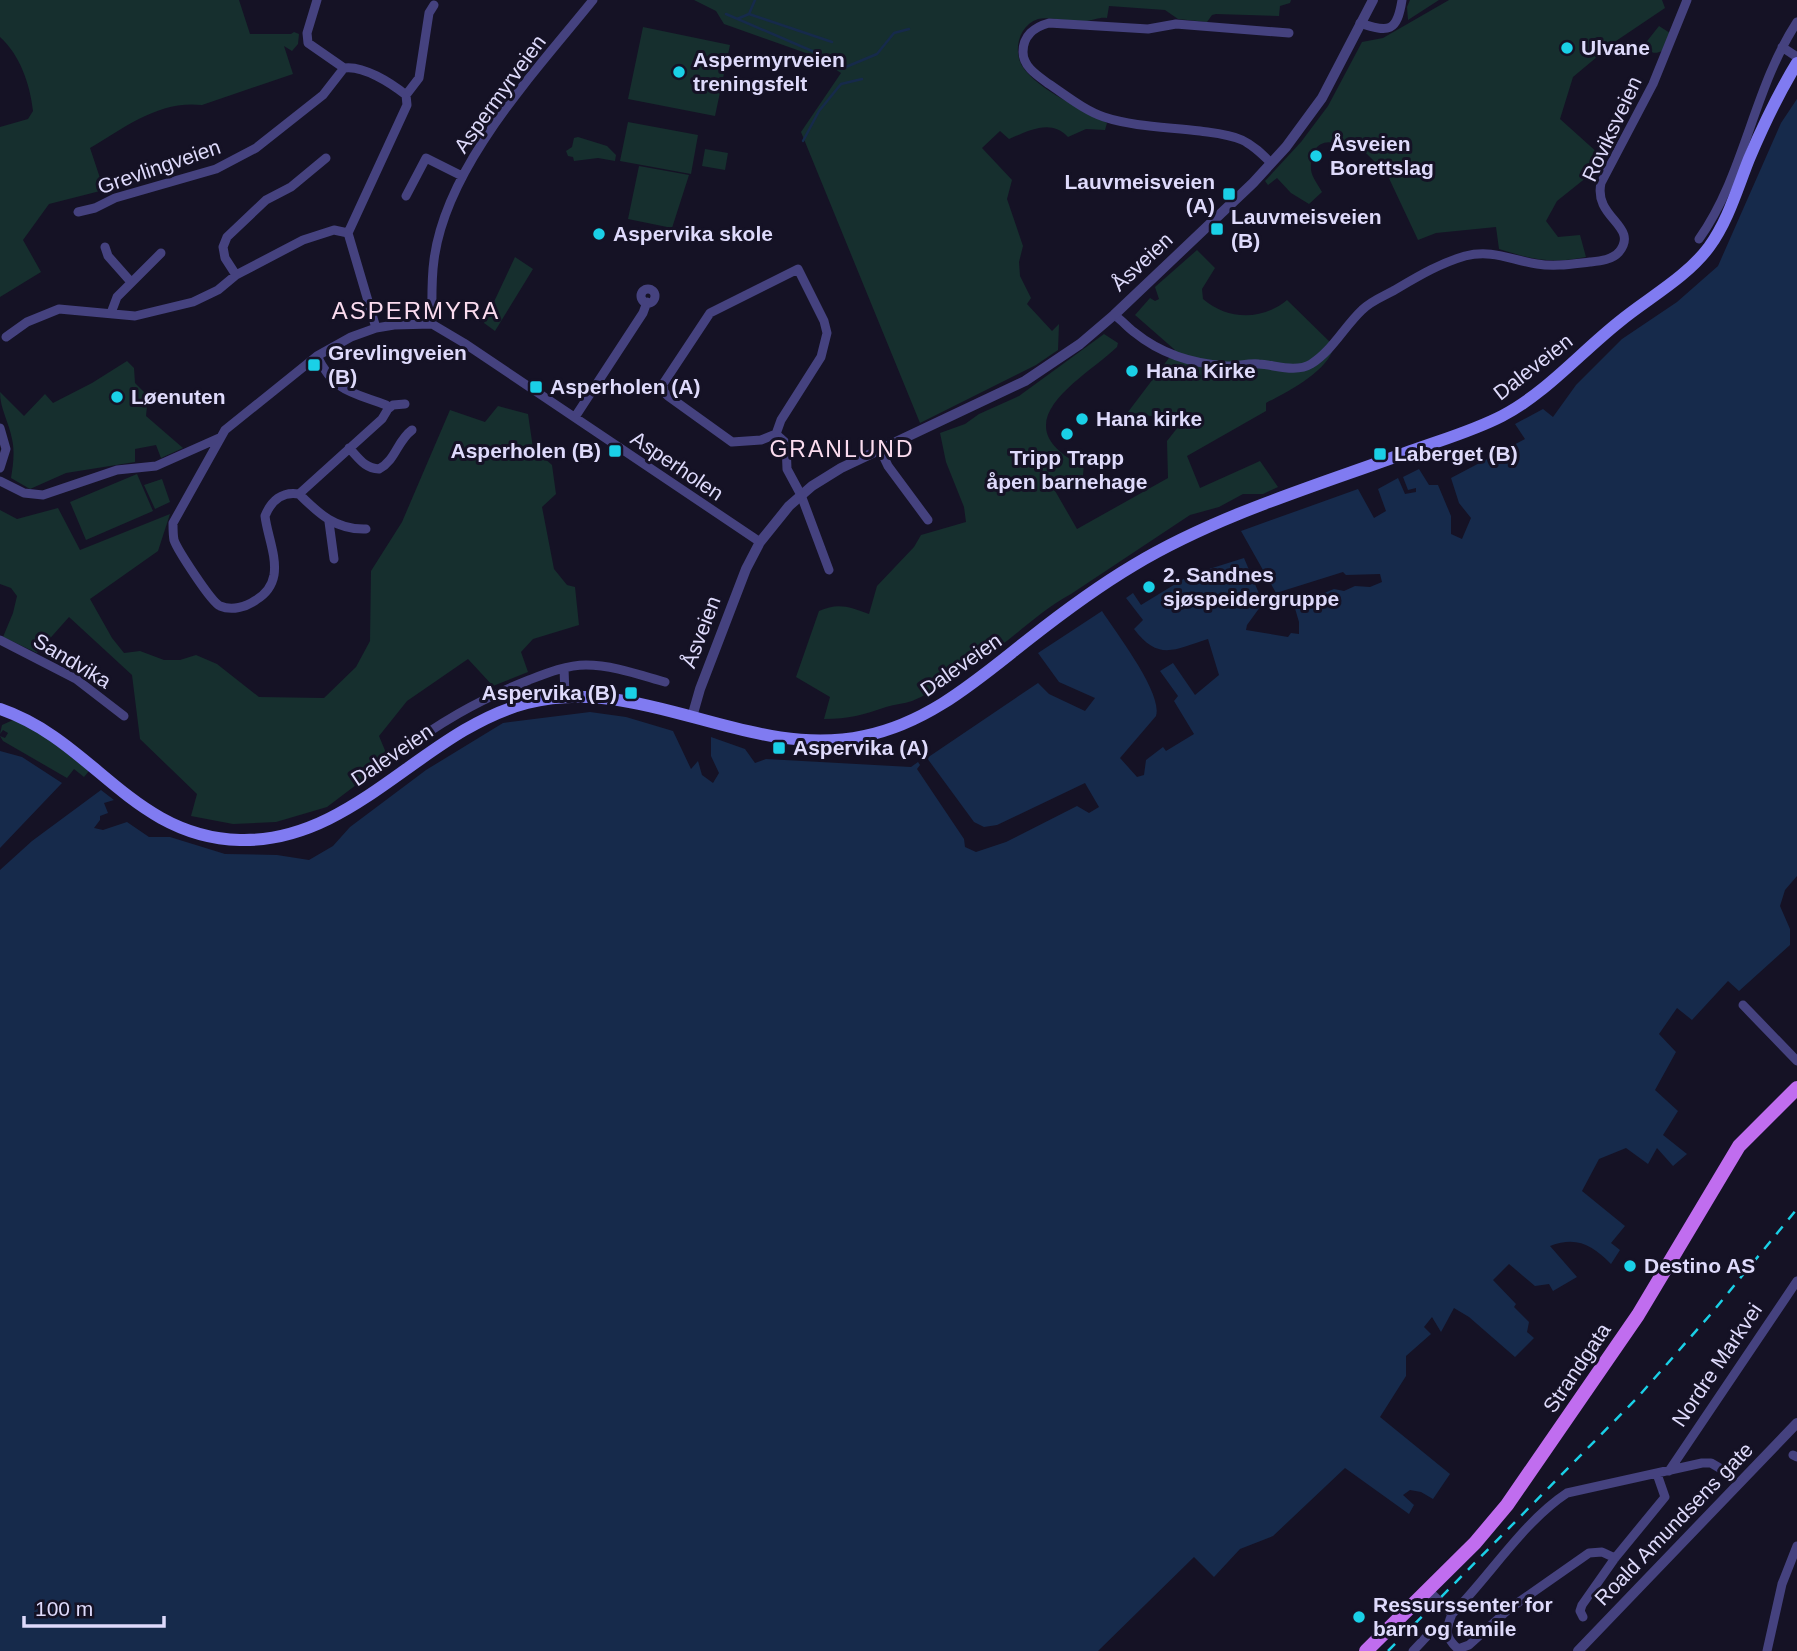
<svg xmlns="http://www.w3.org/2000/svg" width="1797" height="1651" font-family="Arial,sans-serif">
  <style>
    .green { fill: #162f2e }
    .water { fill: #162a4b }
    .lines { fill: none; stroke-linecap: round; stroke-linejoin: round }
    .stream { stroke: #162a4b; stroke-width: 2.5 }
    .minor { stroke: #45427f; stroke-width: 9 }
    .tertiary { stroke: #45427f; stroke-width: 10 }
    .secondary { stroke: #807bf1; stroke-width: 12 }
    .primary { stroke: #c06def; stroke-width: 14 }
    .rail { stroke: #1ad0e7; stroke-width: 2.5; stroke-dasharray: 10 9; stroke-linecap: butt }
    .poi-dot { fill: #1ad0e7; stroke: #151225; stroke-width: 2.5 }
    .labels { text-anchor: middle; stroke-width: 6; stroke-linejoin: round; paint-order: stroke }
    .poi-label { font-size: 21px; font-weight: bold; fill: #dedafb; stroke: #151225; text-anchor: start }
    .street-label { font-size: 21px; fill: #dedafb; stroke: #151225 }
    .neighbourhood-label { font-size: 23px; letter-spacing: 2px; fill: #fbdcef; stroke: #151225 }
    .quarter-label { font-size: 24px; letter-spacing: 2px; fill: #fbdcef; stroke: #151225 }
  </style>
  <rect width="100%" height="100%" fill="#151225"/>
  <!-- green -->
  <path class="green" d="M 0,0 L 239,0 L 250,34 L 291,34 L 294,32 L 299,34 L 298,44 L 292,51 L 284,46 L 293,74 L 202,105 C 160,100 125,127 90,148 L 104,190 L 49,204 L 23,240 L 41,272 L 0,297 L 0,127 L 28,119 L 33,111 C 30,84 20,55 0,37 Z
    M 694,0 L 1291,0 L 1290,3 L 1280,6 L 1279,16 L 1216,14 L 1212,15 L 1207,22 L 1178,19 L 1165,10 L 1109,6 L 1107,18 C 1099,17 1095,20 1087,21 C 1073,23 1050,16 1038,19 C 1017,26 1012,55 1025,70 C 1042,92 1083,109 1107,123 L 1105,130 L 1086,129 L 1068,137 C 1051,118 1028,131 1009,139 L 1000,131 L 982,148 L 1012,180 L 1007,199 L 1023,246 L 1019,262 L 1020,276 L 1031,298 L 1027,304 L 1052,331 L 1059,324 L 1058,350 L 1036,365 L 920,423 L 801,132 L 841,73 L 817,57 L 724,24 L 716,11 Z
    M 1410,0 L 1439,0 L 1408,20 L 1407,7 Z
    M 1449,0 L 1662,0 L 1665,8 L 1616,41 L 1573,77 L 1560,119 L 1599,154 L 1592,173 L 1557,201 L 1546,221 L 1558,237 L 1580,235 L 1586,257 C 1549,264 1534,260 1499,249 L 1496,227 L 1436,233 L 1418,240 L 1387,174 L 1367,154 L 1338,138 L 1334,143 C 1317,139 1310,154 1311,170 C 1312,177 1318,185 1322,192 L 1309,204 L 1291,193 L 1277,178 L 1268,185 L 1265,181 L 1301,142 L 1328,106 L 1362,42 L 1383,38 Z
    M 1659,26 L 1670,33 L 1662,51 C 1654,55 1649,52 1644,45 Z
    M 643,27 L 730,45 L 715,116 L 628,99 Z
    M 628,122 L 698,135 L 691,174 L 620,161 Z
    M 578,137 L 607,146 L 616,155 L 615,161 L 598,158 L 574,161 L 573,157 L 568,156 L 566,151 L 572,147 L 574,138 Z
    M 705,149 L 728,153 L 725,170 L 702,166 Z
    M 639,166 L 689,175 L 672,228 L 628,219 Z
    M 1197,250 L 1215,268 L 1202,289 L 1203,299 C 1227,320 1262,321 1287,300 L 1334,346 C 1328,372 1287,392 1266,403 L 1266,411 L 1187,456 L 1200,488 L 1260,461 L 1278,487 L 1263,494 L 1243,494 L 1219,507 L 1190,515 L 1071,594 C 1038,612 1013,639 981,660 C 960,674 936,691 912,701 C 904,704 895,704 886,707 C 863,715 849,719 824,719 L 830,697 L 796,677 L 819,611 C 838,602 850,607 869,614 L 877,586 L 914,547 L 921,535 L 966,522 L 964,507 L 946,462 L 940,433 L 965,424 L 979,414 L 1019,396 L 1104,334 L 1118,343 L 1117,347 C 1086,377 1002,420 1075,462 L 1084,461 L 1083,476 L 1054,489 L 1077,529 L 1168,478 L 1167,441 L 1178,427 L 1167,419 L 1128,412 L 1175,350 L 1135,315 L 1150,298 L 1155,301 L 1159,299 L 1155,287 Z
    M 515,257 L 533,269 L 495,331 L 484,323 Z
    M 127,361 L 134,368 L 135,383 L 148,396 L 146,416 L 183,448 L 161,458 L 156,445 L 135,449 L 135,462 L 66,473 L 30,489 L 11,478 C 13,466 15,452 12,439 C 9,422 0,409 0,392 L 24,416 L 45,394 L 53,403 L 92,383 Z
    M 498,406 L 528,414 L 533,448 L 552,465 L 556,494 L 542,507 L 554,569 L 567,585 L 575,587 L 579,625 L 533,639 L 521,652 L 528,672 L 493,686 L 468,659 L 407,701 L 379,736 L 389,760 L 327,807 L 276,822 L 233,824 L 191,816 L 197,794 L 140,739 L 132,675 L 69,617 L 37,653 L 3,637 L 13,613 L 17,596 L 11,588 L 0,584 L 0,510 L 17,519 L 58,508 L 80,550 L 170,514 L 158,551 L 90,599 L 112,638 L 124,653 L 140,651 L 164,660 L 180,660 L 196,655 L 217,664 L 259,697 L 324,698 L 356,667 L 370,641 L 371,571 L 402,522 L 450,410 L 485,422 Z
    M 137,474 L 153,511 L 86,540 L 70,502 Z
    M 162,479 L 170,502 L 155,509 L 144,485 Z
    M 13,720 L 39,731 L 89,771 L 84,777 L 74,769 L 67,778 L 3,741 L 0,736 L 5,738 L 8,733 L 3,730 L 0,734 L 2,725 Z"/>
  <!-- water -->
  <path class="water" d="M 1797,99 L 1797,876 L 1785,890 L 1780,906 L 1790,929 L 1790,945 L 1739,991 L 1728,981 L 1692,1020 L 1677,1008 L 1659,1034 L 1676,1052 L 1655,1090 L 1678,1111 L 1663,1135 L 1687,1154 L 1673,1166 L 1657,1148 L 1648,1164 L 1626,1148 L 1599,1159 L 1582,1191 L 1625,1226 L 1611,1243 L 1620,1250 L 1611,1264 C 1592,1245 1577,1236 1550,1246 L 1577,1277 L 1553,1291 L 1549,1284 L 1535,1286 L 1509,1264 L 1493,1280 L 1516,1304 L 1514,1307 L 1529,1322 L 1527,1332 L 1534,1338 L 1515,1357 L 1469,1317 L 1454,1308 L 1441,1332 L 1432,1317 L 1424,1327 L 1431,1334 L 1406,1356 L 1406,1376 L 1380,1417 L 1450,1474 L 1433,1499 L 1421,1492 L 1410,1490 L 1403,1495 L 1414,1505 L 1409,1514 L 1345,1468 L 1273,1536 L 1240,1549 L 1214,1577 L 1194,1557 L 1098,1651 L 0,1651 L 0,870 L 32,841 L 101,790 L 114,800 L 104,803 L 108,813 L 100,816 L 100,820 L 94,828 L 103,830 L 127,822 L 149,837 L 170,837 L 225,854 L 277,855 L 309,860 L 333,846 L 350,827 L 426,770 L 503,723 L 590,712 L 626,717 L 673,731 L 691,769 L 698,761 L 702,775 L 713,783 L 719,773 L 711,756 L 711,737 L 745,749 L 755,763 L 766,759 L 911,767 L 918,762 L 920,765 L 917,769 L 964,839 L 965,847 L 976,852 L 1006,842 L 1077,806 L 1089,813 L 1099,807 L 1085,783 L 997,825 L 984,827 L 974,822 L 927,758 L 1038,683 L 1049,694 L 1085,711 L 1095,698 L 1059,682 L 1038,653 L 1102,611 C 1116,633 1163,693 1156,716 L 1120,758 L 1137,777 L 1144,775 L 1146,760 L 1163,747 L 1166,751 L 1194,734 L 1174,701 L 1178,696 L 1160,671 L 1173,663 L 1195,695 L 1219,675 L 1208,639 C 1175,649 1159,662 1134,629 L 1143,620 L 1126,598 L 1133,593 L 1141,605 L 1190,575 L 1244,558 L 1263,603 L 1247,625 L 1246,630 L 1288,637 L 1291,633 L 1299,634 L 1299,622 L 1294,605 L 1334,589 L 1344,591 L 1355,586 L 1370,587 L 1382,582 L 1380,574 L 1346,575 L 1343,572 L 1276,593 L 1241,531 L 1358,489 L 1374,518 L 1386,511 L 1378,489 L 1398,478 L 1405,494 L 1416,492 L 1416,488 L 1408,490 L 1403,477 L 1419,469 L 1429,485 L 1438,485 L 1451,516 L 1451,534 L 1462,539 L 1471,518 L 1459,503 L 1451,478 L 1525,439 L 1515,424 L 1543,409 L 1553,417 L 1576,385 L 1622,339 L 1677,302 L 1718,266 L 1781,123 Z
    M 0,751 L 22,757 L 62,783 L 0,848 Z"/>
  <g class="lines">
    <!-- stream -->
    <path class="stream" d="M 726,14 L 819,54 L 841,69 L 877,54 L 894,33 L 909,29
      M 749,14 L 832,42
      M 737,19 L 749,14 L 755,0
      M 803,141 L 819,111 L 841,84 L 862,79"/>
    <!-- minor -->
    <path class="minor" d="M 317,0 L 307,33 L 308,43 L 344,68
      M 1360,23 C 1389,33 1397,32 1402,0
      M 1782,47 L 1797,57
      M 406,95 L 419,78 L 429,13 L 434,5
      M 1271,163 C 1262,154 1253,145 1242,140 C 1229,134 1214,133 1200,131 C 1169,127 1134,127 1104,117 C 1084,110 1067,96 1049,84 C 1038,76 1023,67 1023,52 C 1023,36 1034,27 1049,23 L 1148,29 L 1176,24 L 1289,33
      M 406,196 L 426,158 L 462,176
      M 78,212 L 95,208 L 115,198 L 216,169 L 256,148 L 323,95 L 344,68 C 363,65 391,83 406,95 L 407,105 L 348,233 L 376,328
      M 1699,239 C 1745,174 1753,89 1797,22
      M 105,247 L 108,256 L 131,282
      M 798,269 L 824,321 L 827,333 L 821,357 L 781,420 L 776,434 L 761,440 L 732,442 L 668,396 L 664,392 L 663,384 L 710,313 Z
      M 236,275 L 225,258 L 223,247 L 227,237 L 266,200 L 291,187 L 326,158
      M641 296a7 7 0 1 1 14 0a7 7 0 1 1-14 0Z
      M 111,313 L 117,297 L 161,253
      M 1114,315 C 1122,320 1127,327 1134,332 C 1161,354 1194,364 1227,366 C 1238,366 1248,363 1259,364 C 1275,365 1296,373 1311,364 C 1332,351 1344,327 1362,310 C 1371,301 1382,297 1393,291 C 1417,277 1438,264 1465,256 C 1492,249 1511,260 1537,264 C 1555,267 1572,264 1590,262 C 1600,261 1612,260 1619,252 C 1640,226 1593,218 1601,183 L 1653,84 L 1687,0
      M 432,324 C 432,303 431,281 434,260 C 446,166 535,72 593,0
      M 6,337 L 27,322 L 59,309 L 135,316 L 193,302 L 218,290 L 236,275 L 303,240 L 334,230 L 348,233
      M 388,409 L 393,405 L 405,404
      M 575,417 L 643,313 L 647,302
      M 0,428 L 6,449 L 0,468
      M 776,434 L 786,443 L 787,469 L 801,495 L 829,570
      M 349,448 C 359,458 364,468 379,469 C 396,460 397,441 412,430
      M 880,449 L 888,466 L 928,520
      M 0,481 L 24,493 L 43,495 L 117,470 L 156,466 L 219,438
      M 299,494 L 382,419 L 388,409 L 386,405 C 352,392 335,393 317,356
      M 329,522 L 334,559
      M 366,529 C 336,530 319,514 299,494 C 282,491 271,501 265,516 C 267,534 277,556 274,575 C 272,586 266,594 256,600 C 246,607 232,611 220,606 C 211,602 177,549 174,540 C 173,535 173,528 173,523 L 225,430 L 317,356 L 351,337 L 376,328 L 394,325 L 432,324 L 464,343 L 760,542
      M 0,640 L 76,679 L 124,716
      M 564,668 L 565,696
      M 393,757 C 439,723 476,701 529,680 C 547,673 567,665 586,665 C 613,665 640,675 665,682
      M 1743,1005 L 1797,1061
      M 1793,1455 L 1797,1457
      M 1669,1471 L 1797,1281
      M 1428,1590 L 1452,1614 C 1445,1631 1445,1637 1458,1649 L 1469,1645 L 1509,1609 L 1589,1553 L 1602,1552 L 1615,1558
      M 1452,1614 C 1489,1577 1523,1522 1567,1493 L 1702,1463 L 1711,1463 L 1723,1470
      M 1583,1617 L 1580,1611 L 1582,1605 L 1615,1558 L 1665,1497 L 1657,1474
      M 1413,1651 L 1429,1634 L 1446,1629
      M 1767,1651 L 1782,1584 L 1797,1546"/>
    <!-- tertiary -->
    <path class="tertiary" d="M 692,717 L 700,689 L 746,569 L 760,542 L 789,506 L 812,486 L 841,468 L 1025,381 L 1080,344 L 1114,315 L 1253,183 L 1286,147 L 1322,98 L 1373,0
      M 1578,1651 L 1797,1423"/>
    <!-- secondary -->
    <path class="secondary" d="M 0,709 C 94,741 132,837 240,840 C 354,843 423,730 527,703 C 642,673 748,761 864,736 C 929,723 978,679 1029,639 C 1062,613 1097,587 1134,565 C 1219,514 1319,485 1411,451 C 1441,440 1473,431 1502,416 C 1546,393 1580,353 1619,322 C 1648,298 1686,278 1709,247 C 1728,221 1737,189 1749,159 C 1763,126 1778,94 1797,63"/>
    <!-- primary -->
    <path class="primary" d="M 1366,1651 L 1475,1543 L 1507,1505 L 1638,1315 L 1739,1146 L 1797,1088"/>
    <!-- rail -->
    <path class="rail" d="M 1388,1651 L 1638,1397 L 1710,1315 L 1797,1209"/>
  </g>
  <!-- markers -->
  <g class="poi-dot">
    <circle cx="1567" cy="48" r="7"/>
    <circle cx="679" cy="72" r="7"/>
    <circle cx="1316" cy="156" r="7"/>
    <rect x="1222" y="187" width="14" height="14" rx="3.5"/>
    <rect x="1210" y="222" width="14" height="14" rx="3.5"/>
    <circle cx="599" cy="234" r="7"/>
    <rect x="307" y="358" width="14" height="14" rx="3.5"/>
    <circle cx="1132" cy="371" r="7"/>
    <rect x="529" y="380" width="14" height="14" rx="3.5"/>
    <circle cx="117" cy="397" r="7"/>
    <circle cx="1082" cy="419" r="7"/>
    <circle cx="1067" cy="434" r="7"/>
    <rect x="608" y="444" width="14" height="14" rx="3.5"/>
    <rect x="1373" y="447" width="14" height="14" rx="3.5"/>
    <circle cx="1149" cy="587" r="7"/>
    <rect x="624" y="686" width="14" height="14" rx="3.5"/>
    <rect x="772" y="741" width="14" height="14" rx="3.5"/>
    <circle cx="1630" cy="1266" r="7"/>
    <circle cx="1359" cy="1617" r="7"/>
  </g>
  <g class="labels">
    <!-- poi labels -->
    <g class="poi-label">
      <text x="1581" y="55">Ulvane</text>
      <text x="693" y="67">Aspermyrveien<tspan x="693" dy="24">treningsfelt</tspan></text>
      <text x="1330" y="151">Åsveien<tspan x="1330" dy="24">Borettslag</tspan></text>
      <text x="1215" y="189" text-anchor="end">Lauvmeisveien<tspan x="1215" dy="24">(A)</tspan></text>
      <text x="1231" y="224">Lauvmeisveien<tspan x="1231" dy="24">(B)</tspan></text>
      <text x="613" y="241">Aspervika skole</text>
      <text x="328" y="360">Grevlingveien<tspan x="328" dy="24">(B)</tspan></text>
      <text x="1146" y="378">Hana Kirke</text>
      <text x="550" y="394">Asperholen (A)</text>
      <text x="131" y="404">Løenuten</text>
      <text x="1096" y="426">Hana kirke</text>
      <text x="601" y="458" text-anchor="end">Asperholen (B)</text>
      <text x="1394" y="461">Laberget (B)</text>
      <text x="1067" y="465" text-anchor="middle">Tripp Trapp<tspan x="1067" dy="24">åpen barnehage</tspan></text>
      <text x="1163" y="582">2. Sandnes<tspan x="1163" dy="24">sjøspeidergruppe</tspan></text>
      <text x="617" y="700" text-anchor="end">Aspervika (B)</text>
      <text x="793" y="755">Aspervika (A)</text>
      <text x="1644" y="1273">Destino AS</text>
      <text x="1373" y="1612">Ressurssenter for<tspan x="1373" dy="24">barn og famile</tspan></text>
    </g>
    <!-- street labels -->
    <g class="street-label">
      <text transform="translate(500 94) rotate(-54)" y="7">Aspermyrveien</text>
      <text transform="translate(1612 129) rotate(-65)" y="7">Roviksveien</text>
      <text transform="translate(159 167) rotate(-19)" y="7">Grevlingveien</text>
      <text transform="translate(1142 262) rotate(-43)" y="7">Åsveien</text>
      <text transform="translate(1533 367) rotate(-38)" y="7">Daleveien</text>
      <text transform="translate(677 466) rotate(34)" y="7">Asperholen</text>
      <text transform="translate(701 632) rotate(-69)" y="7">Åsveien</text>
      <text transform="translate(72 661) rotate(31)" y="7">Sandvika</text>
      <text transform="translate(961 665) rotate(-35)" y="7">Daleveien</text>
      <text transform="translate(392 755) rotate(-34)" y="7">Daleveien</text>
      <text transform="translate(1717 1365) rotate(-56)" y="7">Nordre Markvei</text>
      <text transform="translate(1577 1368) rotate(-56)" y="7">Strandgata</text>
      <text transform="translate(1674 1524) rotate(-46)" y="7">Roald Amundsens gate</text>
    </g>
    <!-- neighbourhood labels -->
    <g class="neighbourhood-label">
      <text x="842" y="457">GRANLUND</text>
    </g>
    <!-- quarter labels -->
    <g class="quarter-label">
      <text x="416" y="319">ASPERMYRA</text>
    </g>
  </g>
  <!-- scale -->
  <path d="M24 1616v10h140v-10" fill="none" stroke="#dedafb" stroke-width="3.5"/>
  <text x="35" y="1616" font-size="21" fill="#dedafb" stroke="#151225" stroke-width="5" paint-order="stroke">100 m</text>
</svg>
